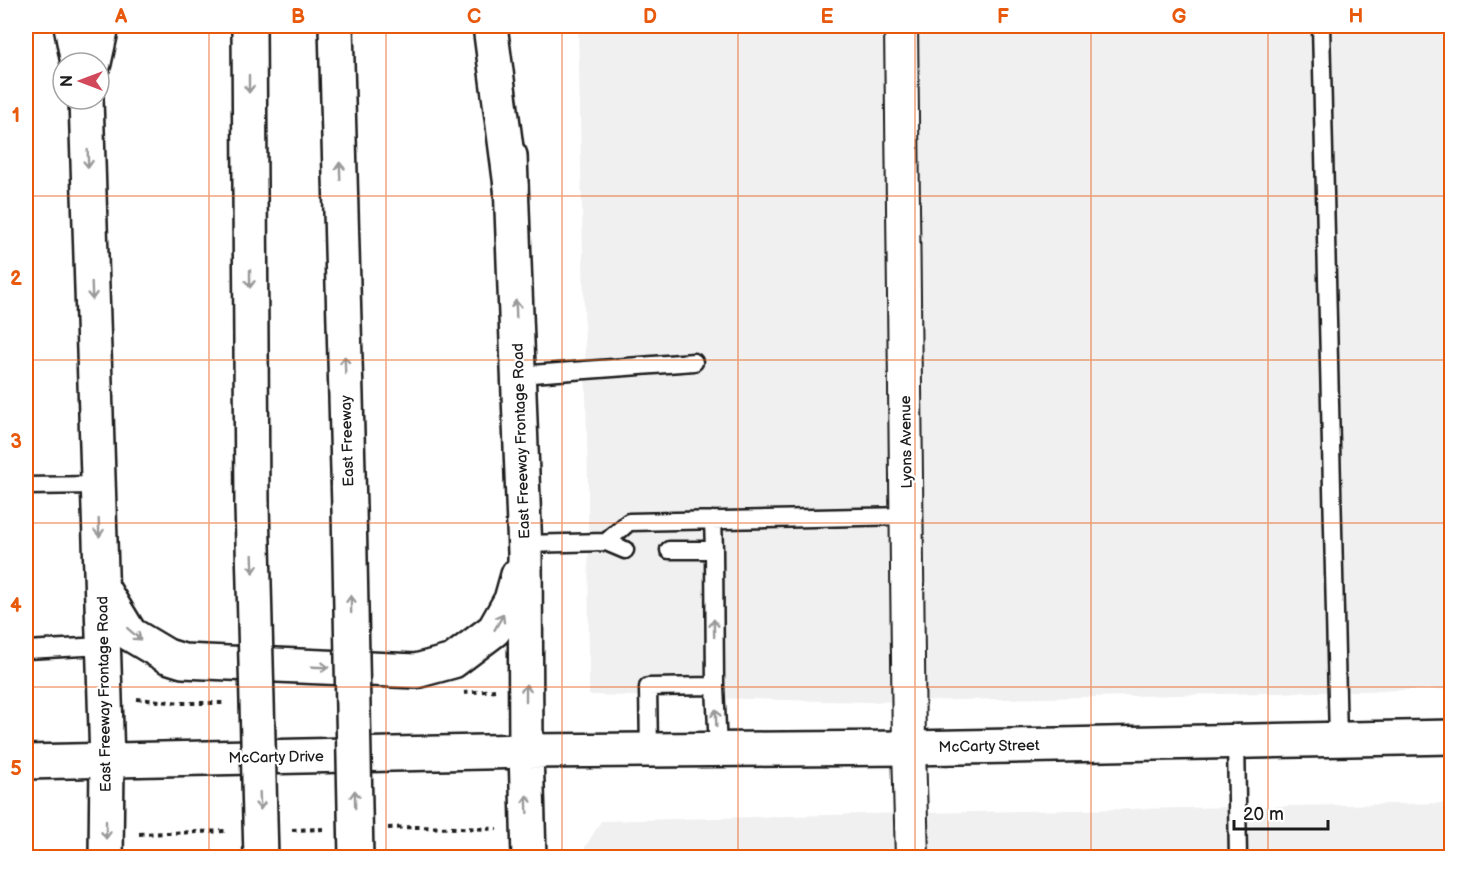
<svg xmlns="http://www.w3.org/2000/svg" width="1477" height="883" font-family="'Balsamiq Sans',sans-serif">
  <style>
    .built { fill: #f0f0f0 }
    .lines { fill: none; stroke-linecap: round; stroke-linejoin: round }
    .lane-casing { stroke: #1c1c1c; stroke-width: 21 }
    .street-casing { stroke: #1c1c1c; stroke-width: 36 }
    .secondary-casing { stroke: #1c1c1c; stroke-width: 38 }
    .primary-casing { stroke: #1c1c1c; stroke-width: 38 }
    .highway-casing { stroke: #1c1c1c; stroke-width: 38 }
    .path { stroke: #1c1c1c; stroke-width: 4; stroke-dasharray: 4.5 4.5; stroke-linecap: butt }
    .lane { stroke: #fff; stroke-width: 16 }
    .street { stroke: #fff; stroke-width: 32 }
    .secondary { stroke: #fff; stroke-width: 33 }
    .primary { stroke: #fff; stroke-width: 33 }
    .highway { stroke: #fff; stroke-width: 33 }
    .highway-bridge-casing { stroke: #1c1c1c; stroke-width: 38; stroke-linecap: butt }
    .highway-bridge { stroke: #fff; stroke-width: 33 }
    .oneway { stroke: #999 }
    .grid { fill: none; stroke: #e8590c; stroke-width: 1.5; stroke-opacity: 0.55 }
    .labels { text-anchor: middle; stroke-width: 4.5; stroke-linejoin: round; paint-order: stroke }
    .street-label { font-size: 15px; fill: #1c1c1c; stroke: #fff }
    .neatline { fill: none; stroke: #e8590c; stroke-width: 2 }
    .grid-label { font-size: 20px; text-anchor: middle; font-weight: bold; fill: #e8590c }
  </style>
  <rect width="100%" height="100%" fill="#fff"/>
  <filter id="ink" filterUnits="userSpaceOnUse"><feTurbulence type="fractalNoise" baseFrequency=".0167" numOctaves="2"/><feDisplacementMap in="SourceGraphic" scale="12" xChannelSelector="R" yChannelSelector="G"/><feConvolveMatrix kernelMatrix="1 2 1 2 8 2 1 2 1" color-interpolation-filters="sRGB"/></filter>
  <g filter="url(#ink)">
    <!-- built -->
    <path class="built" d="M 578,26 L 1451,26 L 1451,689 L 868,702 L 589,695 L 588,486 Z
      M 1451,803 L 1451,857 L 583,858 L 583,851 L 601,821 L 864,814 Z"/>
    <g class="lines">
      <defs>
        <path id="lane" d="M 1321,26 L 1338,739
          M 518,375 L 694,362
          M 26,486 L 98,485
          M 713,520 L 714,550
          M 606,542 L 625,550
          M 524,544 L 606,542 L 629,522 L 907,516
          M 669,550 L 714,550 L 715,686 L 718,749
          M 26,650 L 103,646
          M 1236,741 L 1238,858
          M 649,750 L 648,687 L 715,686"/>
        <path id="street" d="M 901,26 L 909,748 L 912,858"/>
        <path id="secondary" d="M 71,26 L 78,63
          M 86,99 L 107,761 L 106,858
          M 510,156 L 525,553 L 526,751 L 529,858
          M 102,588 L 130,634 L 167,656 L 183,661 L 416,671 L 453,661 L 494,630 L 511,600 L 518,575
          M 526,751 L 909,748 L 1452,737"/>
        <path id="primary" d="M 26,762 L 526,751"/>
        <path id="highway" d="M 249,26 L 252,505
          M 336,26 L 349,508
          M 490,26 L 511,186
          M 94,63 L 102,26
          M 86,100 L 86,99"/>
      </defs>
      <!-- lane casing -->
      <use href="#lane" class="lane-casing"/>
      <!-- street casing -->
      <use href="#street" class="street-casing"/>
      <!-- secondary casing -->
      <use href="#secondary" class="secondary-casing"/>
      <!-- primary casing -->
      <use href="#primary" class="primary-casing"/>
      <!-- highway casing -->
      <use href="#highway" class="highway-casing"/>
      <!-- path -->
      <path class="path" d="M 464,693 L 495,690
        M 137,699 L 182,703 L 226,703
        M 388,828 L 416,827 L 497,829
        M 292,830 L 323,829
        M 139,834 L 227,831"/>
      <!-- lane -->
      <use href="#lane" class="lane"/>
      <!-- street -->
      <use href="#street" class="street"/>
      <!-- secondary -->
      <use href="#secondary" class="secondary"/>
      <!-- primary -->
      <use href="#primary" class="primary"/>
      <!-- highway -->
      <use href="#highway" class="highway"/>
      <defs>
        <path id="highway-bridge" d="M 252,505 L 261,858
          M 349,508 L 356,858"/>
      </defs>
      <!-- highway-bridge casing -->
      <use href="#highway-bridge" class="highway-bridge-casing"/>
      <!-- highway-bridge -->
      <use href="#highway-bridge" class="highway-bridge"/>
    </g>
    <!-- one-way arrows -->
    <defs><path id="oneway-shaft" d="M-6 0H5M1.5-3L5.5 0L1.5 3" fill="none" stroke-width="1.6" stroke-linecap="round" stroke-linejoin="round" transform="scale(1.5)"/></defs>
    <g class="oneway">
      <use href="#oneway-shaft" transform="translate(249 84) rotate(90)"/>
      <use href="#oneway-shaft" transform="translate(88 159) rotate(88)"/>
      <use href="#oneway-shaft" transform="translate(340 171) rotate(-92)"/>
      <use href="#oneway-shaft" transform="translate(250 279) rotate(90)"/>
      <use href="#oneway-shaft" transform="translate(92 291) rotate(88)"/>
      <use href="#oneway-shaft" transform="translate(516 309) rotate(-92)"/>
      <use href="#oneway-shaft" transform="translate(345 365) rotate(-92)"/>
      <use href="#oneway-shaft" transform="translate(99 528) rotate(88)"/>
      <use href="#oneway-shaft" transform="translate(253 564) rotate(88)"/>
      <use href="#oneway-shaft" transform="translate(351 604) rotate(-91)"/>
      <use href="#oneway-shaft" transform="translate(499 622) rotate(-60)"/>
      <use href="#oneway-shaft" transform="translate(714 628) rotate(-91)"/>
      <use href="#oneway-shaft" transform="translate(134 634) rotate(41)"/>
      <use href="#oneway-shaft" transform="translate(320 667) rotate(2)"/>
      <use href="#oneway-shaft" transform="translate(526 693) rotate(-90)"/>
      <use href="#oneway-shaft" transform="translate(716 718) rotate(-92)"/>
      <use href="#oneway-shaft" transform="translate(355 799) rotate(-91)"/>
      <use href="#oneway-shaft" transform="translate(260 801) rotate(88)"/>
      <use href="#oneway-shaft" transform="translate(527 804) rotate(-92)"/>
      <use href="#oneway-shaft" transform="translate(106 830) rotate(90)"/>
    </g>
  </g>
  <!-- grid -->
  <path class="grid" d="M 209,26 L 209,858M 386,26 L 386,858M 562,26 L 562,858M 738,26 L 738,858M 915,26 L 915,858M 1091,26 L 1091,858M 1268,26 L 1268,858M 26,196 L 1452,196M 26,360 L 1452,360M 26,523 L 1452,523M 26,687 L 1452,687"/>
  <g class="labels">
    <!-- street labels -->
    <g class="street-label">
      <text transform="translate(347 441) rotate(-92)" y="5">East Freeway</text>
      <text transform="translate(521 441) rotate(-92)" y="5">East Freeway Frontage Road</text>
      <text transform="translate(906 442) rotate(-91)" y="5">Lyons Avenue</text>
      <text transform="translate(104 694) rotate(-91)" y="5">East Freeway Frontage Road</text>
      <text transform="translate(989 746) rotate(-1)" y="5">McCarty Street</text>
      <text transform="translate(276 757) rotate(-1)" y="5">McCarty Drive</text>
    </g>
  </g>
  <!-- margin -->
  <rect width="1477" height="883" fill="none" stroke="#fff" stroke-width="66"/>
  <!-- north arrow -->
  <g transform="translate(81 81) rotate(270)"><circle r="28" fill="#ffffff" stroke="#a4a4a4" stroke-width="1.5"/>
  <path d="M0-4.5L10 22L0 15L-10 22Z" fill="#d1495b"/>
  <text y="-9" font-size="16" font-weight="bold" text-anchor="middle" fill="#1c1c1c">N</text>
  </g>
  <!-- scale -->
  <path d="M1234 820v9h94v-9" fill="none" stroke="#1c1c1c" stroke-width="3"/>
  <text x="1243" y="820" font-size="18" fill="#1c1c1c" stroke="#ffffff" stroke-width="4.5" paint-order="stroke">20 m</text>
  <rect x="33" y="33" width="1411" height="817" class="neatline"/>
  <g class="grid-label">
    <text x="121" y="23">A</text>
    <text x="298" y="23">B</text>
    <text x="474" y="23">C</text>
    <text x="650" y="23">D</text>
    <text x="827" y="23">E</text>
    <text x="1003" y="23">F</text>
    <text x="1179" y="23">G</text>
    <text x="1356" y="23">H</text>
    <text x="16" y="122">1</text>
    <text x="16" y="285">2</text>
    <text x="16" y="448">3</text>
    <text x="16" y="612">4</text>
    <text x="16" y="775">5</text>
  </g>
</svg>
